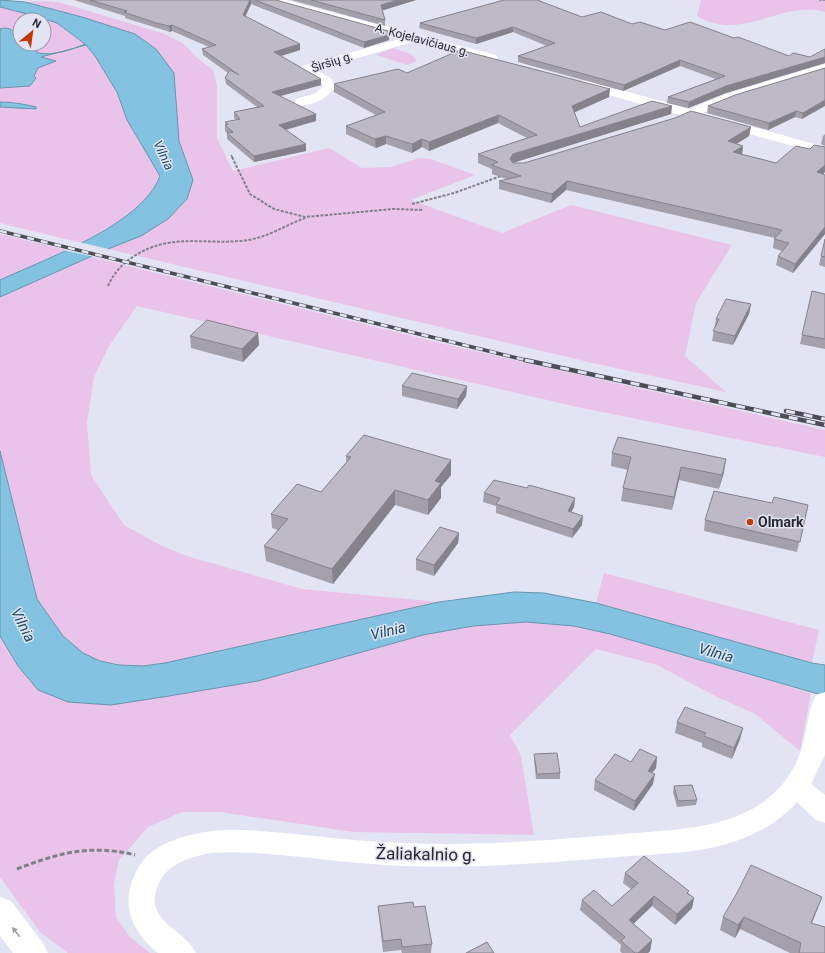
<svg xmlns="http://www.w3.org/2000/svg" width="825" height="953" font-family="Roboto,sans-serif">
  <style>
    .green { fill: #eac3eb }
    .water { fill: #83c2e1; stroke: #6894ac }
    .pier { fill: #e2e4f4 }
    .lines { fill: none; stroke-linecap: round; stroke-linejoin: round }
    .path-far2 { stroke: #7e7f89; stroke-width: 1.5; stroke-dasharray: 2.5 1; stroke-linecap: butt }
    .path-far1 { stroke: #7e7f89; stroke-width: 2; stroke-dasharray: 3 1.5; stroke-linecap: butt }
    .path { stroke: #7e7f89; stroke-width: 3; stroke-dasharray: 5 2.5; stroke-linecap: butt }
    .street { fill: #fff; fill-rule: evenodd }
    .primary { fill: #fff; fill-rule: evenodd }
    .rail-far1-casing { stroke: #4d4e55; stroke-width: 3.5 }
    .rail-casing { stroke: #4d4e55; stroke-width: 4.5 }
    .rail-far1 { stroke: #e2e4f4; stroke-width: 2.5; stroke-dasharray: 7; stroke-linecap: butt }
    .rail { stroke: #e2e4f4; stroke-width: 3; stroke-dasharray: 9; stroke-linecap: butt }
    .wall { fill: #a39fab }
    .shaded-wall { fill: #85828b }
    .building { fill: #beb9c7; stroke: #85828b }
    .oneway { fill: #9f9fa1 }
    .poi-dot { fill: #c13904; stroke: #e2e4f4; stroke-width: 1.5 }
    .labels { text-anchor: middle; stroke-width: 3; stroke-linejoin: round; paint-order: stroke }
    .far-street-label { font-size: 12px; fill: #292a2f; stroke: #e2e4f4 }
    .far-water-label { font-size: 13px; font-style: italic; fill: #194c62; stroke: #e2e4f4 }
    .poi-label { font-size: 14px; font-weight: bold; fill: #292a2f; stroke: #e2e4f4; text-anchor: start }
    .water-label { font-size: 15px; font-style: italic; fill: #194c62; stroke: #e2e4f4 }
    .near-street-label { font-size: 17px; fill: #292a2f; stroke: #e2e4f4 }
  </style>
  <rect width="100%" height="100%" fill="#e2e4f4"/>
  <!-- green -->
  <path class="green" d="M 701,0 L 825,0 L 825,12 C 780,0 742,43 697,16 Z
    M 48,1 L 62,3 L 165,34 L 184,44 L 195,56 L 213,70 L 217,86 L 217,138 L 233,171 L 329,148 L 362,168 L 391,167 L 419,158 L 431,159 L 475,175 L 411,200 L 502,233 L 571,205 L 732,245 L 696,303 L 685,356 L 726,392 L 597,364 L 108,249 L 142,236 L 193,180 L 179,141 L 174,73 L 135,34 L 82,17 L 25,2 Z
    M 0,7 L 35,16 L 57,23 L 85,44 L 57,53 L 86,45 L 95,56 L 117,92 L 127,120 L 160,176 C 148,208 110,226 82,243 L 0,223 L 0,107 L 36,109 C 27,102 11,102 0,102 L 0,88 L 20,86 L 34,76 L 38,68 L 55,62 L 41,57 L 56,53 C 50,54 40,56 36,50 L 37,48 L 30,46 L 32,44 L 44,44 L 44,20 L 20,20 L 20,38 C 15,31 12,30 4,27 L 0,29 Z
    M 393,48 L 411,54 L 417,61 L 407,65 L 376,55 Z
    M 0,234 L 67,250 L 0,280 Z
    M 92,257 L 465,349 L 825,430 L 825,457 L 582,408 L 137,306 L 109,346 L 94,377 L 87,422 L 91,475 L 124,525 L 162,546 L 190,557 L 302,589 L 439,602 L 165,663 L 143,666 L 119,665 L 100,661 L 83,653 L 63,636 L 37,599 L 0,451 L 0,297 Z
    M 604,573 L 819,630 L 812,663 L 596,603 Z
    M 526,622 L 574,626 L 610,634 L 811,693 L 800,751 L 755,714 L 713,695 L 657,665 L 596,649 L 510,735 L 521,756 L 534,835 L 353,832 L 220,812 L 182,812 L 148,827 L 119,860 L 114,885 L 116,917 L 130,937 L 150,953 L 68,953 L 40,932 L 0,877 L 0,636 L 18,666 L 38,690 L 68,702 L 111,705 L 258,681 L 423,635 L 473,626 Z"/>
  <!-- water -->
  <path class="water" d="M 0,0 L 25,2 L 82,17 L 135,34 L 156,49 L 174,73 L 179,141 L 193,180 L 187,199 L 168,219 L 141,236 L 108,249 L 0,297 L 0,280 C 45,259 142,225 160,176 L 127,120 L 117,92 L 95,56 L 86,45 L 41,57 L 56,61 L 38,68 L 34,76 L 36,78 L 30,86 L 0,88 L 0,29 C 7,26 11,30 18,33 L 20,44 L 32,44 L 30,46 L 38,48 L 36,50 L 38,53 C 53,56 71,50 85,44 L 57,23 L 35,16 L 0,7 Z
    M 0,102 C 12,102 24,104 36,107 L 36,109 L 0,107 Z
    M 0,451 L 37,599 L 63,636 L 83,653 L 100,661 L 119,665 L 143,666 L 165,663 L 439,602 L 514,592 L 544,593 L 596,603 L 812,663 L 825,665 L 825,696 L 610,634 L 574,626 L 526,622 L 473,626 L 423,635 L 258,681 L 169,696 L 111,705 L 68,702 L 38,690 L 18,666 L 0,636 Z"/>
  <!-- pier -->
  <path class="pier" d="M 79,242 L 108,249 L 111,250 L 95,257 L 63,250 Z"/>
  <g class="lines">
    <!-- path-far2 -->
    <path class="path-far2" d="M 819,0 L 825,0
      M 231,155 L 233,158"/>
    <!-- path-far1 -->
    <path class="path-far1" d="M 232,157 L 250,194 L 274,209 L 305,217 L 393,209 L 423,210
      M 412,204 L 454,193 L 501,176
      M 108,286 C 114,272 124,262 136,255 C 173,232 208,246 248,240 C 268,237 286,225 305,218"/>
    <!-- path -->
    <path class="path" d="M 17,869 C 58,853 91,844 135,855"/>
    <!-- street -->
    <path class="street" d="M 268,0 L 285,0 L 496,55 L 498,58 L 492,62 L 416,41 L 316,70 L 332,79 L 335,87 C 328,98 310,108 296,105 L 295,102 L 296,99 L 316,93 L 323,86 L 322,84 L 302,72 L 300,69 L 302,66 L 403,38 L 269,2 Z
      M 825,64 L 825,72 L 734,100 L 703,113 L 825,147 L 825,155 L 692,118 L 686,120 L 681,119 L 680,115 L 580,87 L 578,84 L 584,80 L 690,109 L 726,94 Z
      M 825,692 L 825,755 L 811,784 L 825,795 L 825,823 L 816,820 L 797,802 C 778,824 751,837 723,845 C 689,854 653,854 618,857 C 541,863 463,870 385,865 C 350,863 315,858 280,855 C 258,853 235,851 212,853 C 193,856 168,863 159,883 C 141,921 184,928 196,953 L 158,953 C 132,932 120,905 135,874 C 138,867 142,861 148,855 C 161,843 183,836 200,833 C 228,827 257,831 284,833 C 325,837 365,842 406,843 C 494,847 583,837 671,830 C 724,825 777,811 799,756 C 807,737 807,711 816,695 Z"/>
    <!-- primary -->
    <path class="primary" d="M 0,897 L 11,901 L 43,943 L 48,953 L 13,953 L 0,936 Z"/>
    <defs>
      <path id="rail-far1" d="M 0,231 L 529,361"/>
      <path id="rail" d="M 525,360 L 825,425
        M 786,411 L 825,419"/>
    </defs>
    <!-- rail-far1 casing -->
    <use href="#rail-far1" class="rail-far1-casing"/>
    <!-- rail casing -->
    <use href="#rail" class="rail-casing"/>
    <!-- rail-far1 -->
    <use href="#rail-far1" class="rail-far1"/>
    <!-- rail -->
    <use href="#rail" class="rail"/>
  </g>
  <!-- wall -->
  <path class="wall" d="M 74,0 L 276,0 L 389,40 L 364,48 L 251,4 L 245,16 L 300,50 L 281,56 L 321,79 L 321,85 L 280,96 L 316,121 L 286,130 L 306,144 L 306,151 L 254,162 L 227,139 L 227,133 L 225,131 L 225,125 L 226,124 L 225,122 L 236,120 L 234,118 L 234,112 L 257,107 L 226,84 L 225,78 L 228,73 L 203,55 L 202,49 L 209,47 L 172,31 L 170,32 L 157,28 L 125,18 L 125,16 Z
    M 291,0 L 416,0 L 382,10 L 385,20 L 385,26 Z
    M 582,17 L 665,30 L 734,38 L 789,56 L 825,63 L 726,93 L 688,108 L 667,103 L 668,97 L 716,79 L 680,66 L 623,91 L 518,62 L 518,56 L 547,46 L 513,32 L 476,44 L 419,28 L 420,23 Z
    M 825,68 L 802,119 L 795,117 L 768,130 L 707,113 L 708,106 Z
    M 407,73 L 609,97 L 574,112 L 580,127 L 672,106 L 671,114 L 513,162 L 513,163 L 524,163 L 749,136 L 736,144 L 743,146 L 742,154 L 776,163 L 810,149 L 825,147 L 825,172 L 823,174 L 825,175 L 825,234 L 793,273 L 776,265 L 778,256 L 782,251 L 773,248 L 774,239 L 775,238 L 566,190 L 551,203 L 499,189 L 499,181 L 506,179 L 492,174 L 492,169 L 478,163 L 478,154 L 527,138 L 498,123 L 429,151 L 422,147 L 412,153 L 386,144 L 376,148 L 346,134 L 346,126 L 376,115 L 334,92 L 334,84 Z
    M 825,134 L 825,146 L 821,144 L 823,136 Z
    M 825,239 L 825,267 L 819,265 Z
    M 825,294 L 825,349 L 800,344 L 802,335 Z
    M 751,304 L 749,314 L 733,345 L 712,341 L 716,319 Z
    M 258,333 L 259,345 L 243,362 L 191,348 L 190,336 Z
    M 402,386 L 467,386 L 466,396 L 457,409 L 402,396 Z
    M 612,453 L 724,472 L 719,489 L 679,480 L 672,510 L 621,501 L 623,488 L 628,470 L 611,466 Z
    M 346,456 L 451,475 L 441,487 L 441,498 L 428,515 L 395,505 L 333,584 L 266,561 L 264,546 L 278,530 L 272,528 L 271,514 L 321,492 L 346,463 Z
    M 527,488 L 575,498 L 574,507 L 571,512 L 582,525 L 572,538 L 496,513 L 496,506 L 483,502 L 484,493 Z
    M 772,503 L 808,505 L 797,552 L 704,531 L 705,520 Z
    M 459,533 L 458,543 L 434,576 L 416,570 L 416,559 Z
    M 677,722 L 743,728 L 740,739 L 732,759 L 702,747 L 702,743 L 675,733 Z
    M 534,754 L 560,773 L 560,779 L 536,779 L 534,759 Z
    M 657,757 L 656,768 L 652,773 L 653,784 L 634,811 L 594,790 L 595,780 L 631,762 Z
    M 674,786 L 697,800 L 696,805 L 677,807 L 673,792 Z
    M 625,873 L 688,893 L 694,898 L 692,908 L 675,925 L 652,906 L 633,924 L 652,940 L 650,951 L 648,953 L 622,953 L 620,951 L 621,945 L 580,910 L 582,900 L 612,906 L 631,889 L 623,883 Z
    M 822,897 L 812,923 L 825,953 L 790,953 L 740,929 L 735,938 L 720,930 L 723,917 Z
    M 378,906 L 414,907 L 432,944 L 431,953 L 402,953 L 401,950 L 383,952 L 379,917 Z"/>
  <!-- shaded-wall -->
  <path class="shaded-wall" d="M 250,0 L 251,0 L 251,4 L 244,20 L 243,15 Z
    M 398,0 L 416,0 L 381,11 L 381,5 Z
    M 172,25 L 172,31 L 170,32 L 169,26 Z
    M 513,27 L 513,32 L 476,44 L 476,38 Z
    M 389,35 L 389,40 L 364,48 L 364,42 Z
    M 300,44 L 300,50 L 274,58 L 274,52 Z
    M 825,57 L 825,63 L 726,93 L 688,108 L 689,102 L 726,86 Z
    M 680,60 L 680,66 L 623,91 L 624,85 Z
    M 321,79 L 321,85 L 273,98 L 272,92 Z
    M 610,89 L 609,97 L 571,114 L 572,106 Z
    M 825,100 L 825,106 L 802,119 L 803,113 Z
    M 672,106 L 671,114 L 513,163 L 510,159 L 513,154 Z
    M 796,111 L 795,117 L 768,130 L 769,123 Z
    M 316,114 L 316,121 L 280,131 L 279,125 Z
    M 499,115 L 498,123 L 429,151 L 429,142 Z
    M 751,127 L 749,136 L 727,150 L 728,141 Z
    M 386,136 L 386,144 L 376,148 L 375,139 Z
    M 422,139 L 422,147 L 412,153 L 412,144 Z
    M 306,144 L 306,151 L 254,162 L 254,156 Z
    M 743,146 L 742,155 L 733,152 Z
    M 825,165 L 825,172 L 816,181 L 817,172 Z
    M 567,181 L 566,190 L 551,203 L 552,194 Z
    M 825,227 L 825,234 L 793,273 L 795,264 Z
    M 751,304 L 749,314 L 733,345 L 735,336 Z
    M 258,333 L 259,345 L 243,362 L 242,349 Z
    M 467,386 L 466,396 L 457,409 L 458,399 Z
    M 726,459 L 724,472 L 719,489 L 722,475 Z
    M 451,460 L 451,475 L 441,487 L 441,498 L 428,515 L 428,500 L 435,481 Z
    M 681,467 L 679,480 L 672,510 L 674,497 Z
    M 395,490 L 395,505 L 333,584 L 332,569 Z
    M 575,498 L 574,507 L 567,520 L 568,511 Z
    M 583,516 L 582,525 L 572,538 L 573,529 Z
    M 459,533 L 458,543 L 434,576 L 434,565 Z
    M 743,728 L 740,739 L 732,759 L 734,748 Z
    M 657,757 L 656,768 L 646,781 L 648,771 Z
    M 655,774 L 653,784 L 634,811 L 635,801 Z
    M 654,896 L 652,906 L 627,930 L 629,920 Z
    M 822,897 L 817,910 L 807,935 L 811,923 Z
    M 694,898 L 692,908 L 675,925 L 677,914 Z
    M 744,917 L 740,929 L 735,938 L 738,925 Z
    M 652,940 L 650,951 L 648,953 L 638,953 Z"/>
  <!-- building -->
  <path class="building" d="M 90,0 L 250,0 L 243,15 L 300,44 L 274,52 L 321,79 L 272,92 L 316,114 L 279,125 L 306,144 L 254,156 L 227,133 L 233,132 L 225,125 L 228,124 L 225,122 L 240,119 L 234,112 L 264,106 L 225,78 L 230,70 L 239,75 L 202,49 L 216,45 L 172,25 L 169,26 L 156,23 L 124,12 L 127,11 Z
    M 255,0 L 276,0 L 388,31 L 389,35 L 364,42 Z
    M 311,0 L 398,0 L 381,5 L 385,20 Z
    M 504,0 L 537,0 L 582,17 L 601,12 L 632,24 L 640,22 L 665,30 L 690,22 L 734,38 L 738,37 L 789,56 L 793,53 L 810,57 L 825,49 L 825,57 L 726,86 L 689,102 L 668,97 L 725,76 L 680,60 L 624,85 L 518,56 L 555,43 L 513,27 L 476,38 L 420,23 Z
    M 460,50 L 610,89 L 572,106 L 580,127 L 652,101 L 672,106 L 513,154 L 510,159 L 513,163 L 524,163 L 675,118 L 691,111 L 751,127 L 728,141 L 743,146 L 733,152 L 776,163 L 796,146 L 810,149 L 814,145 L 825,147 L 825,165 L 817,172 L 825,175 L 825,227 L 795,264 L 778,256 L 789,243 L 774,239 L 782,230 L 567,181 L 552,194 L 499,181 L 521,176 L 492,165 L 498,162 L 478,154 L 537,135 L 499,115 L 429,142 L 422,139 L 412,144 L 386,136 L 375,139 L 346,126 L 385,112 L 334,84 L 398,69 L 407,73 Z
    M 825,68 L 825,100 L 803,113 L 796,111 L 769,123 L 708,106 L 735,95 Z
    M 825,239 L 825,257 L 821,256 Z
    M 812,291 L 825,294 L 825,339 L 802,335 Z
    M 726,299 L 751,304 L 735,336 L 713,331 L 719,319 L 716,319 Z
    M 207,320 L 258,333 L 242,349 L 190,336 Z
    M 412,373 L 467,386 L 458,399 L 402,386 Z
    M 364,435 L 451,460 L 435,481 L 441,483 L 428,500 L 395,490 L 332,569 L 264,546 L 288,519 L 271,514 L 297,484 L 321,492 L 351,457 L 346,456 Z
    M 618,437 L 726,459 L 722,475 L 681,467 L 674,497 L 623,488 L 631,457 L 612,453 Z
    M 494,480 L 527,488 L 529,485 L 575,498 L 568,511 L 583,516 L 573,529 L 496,504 L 500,498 L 484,493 Z
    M 714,491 L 772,503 L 774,497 L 808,505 L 800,542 L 705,520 Z
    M 440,527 L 459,533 L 434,565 L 416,559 Z
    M 685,707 L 743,728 L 734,748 L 704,736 L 706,733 L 677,722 Z
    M 640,749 L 657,757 L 648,771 L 655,774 L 635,801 L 595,780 L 615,754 L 631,762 Z
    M 557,753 L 560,773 L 537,774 L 534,754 Z
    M 692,785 L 697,800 L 678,801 L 674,786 Z
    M 644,856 L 689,891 L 687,893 L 694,898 L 677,914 L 654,896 L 629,920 L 652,940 L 638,953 L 635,953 L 621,941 L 625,937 L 582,900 L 594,890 L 612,906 L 638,883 L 625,873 Z
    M 751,865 L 822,897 L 811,923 L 825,927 L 825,953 L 799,953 L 801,943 L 744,917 L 738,925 L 723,917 L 738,891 Z
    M 413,902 L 414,907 L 425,906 L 432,944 L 402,947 L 401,939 L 383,941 L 378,906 Z
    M 487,942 L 494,953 L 466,953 Z"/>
  <!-- one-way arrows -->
  <defs><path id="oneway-solid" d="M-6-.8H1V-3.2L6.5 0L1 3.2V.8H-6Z"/></defs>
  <use class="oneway" href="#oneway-solid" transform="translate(16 932) rotate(-128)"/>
  <!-- markers -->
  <circle class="poi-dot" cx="750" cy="522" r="4"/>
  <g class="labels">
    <!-- far-street labels -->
    <g class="far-street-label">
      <text transform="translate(422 40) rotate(15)" y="4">A. Kojelavičiaus g.</text>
      <text transform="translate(332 62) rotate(-18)" y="4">Širšių g.</text>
    </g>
    <!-- far-water labels -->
    <g class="far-water-label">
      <text transform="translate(164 155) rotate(65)" y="5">Vilnia</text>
    </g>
    <!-- poi labels -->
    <g class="poi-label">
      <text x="758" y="527">Olmark</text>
    </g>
    <!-- water labels -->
    <g class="water-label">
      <text transform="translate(23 625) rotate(63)" y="5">Vilnia</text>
      <text transform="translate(388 631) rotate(-13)" y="5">Vilnia</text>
      <text transform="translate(716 653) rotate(16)" y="5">Vilnia</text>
    </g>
    <!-- near-street labels -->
    <g class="near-street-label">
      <text transform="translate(426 854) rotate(1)" y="6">Žaliakalnio g.</text>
    </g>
  </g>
  <!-- north arrow -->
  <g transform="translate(32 32) rotate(29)"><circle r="19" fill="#e2e4f4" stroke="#989aa5"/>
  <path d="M0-3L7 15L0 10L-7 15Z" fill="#c13904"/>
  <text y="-6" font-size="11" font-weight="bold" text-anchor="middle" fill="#292a2f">N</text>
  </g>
</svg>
